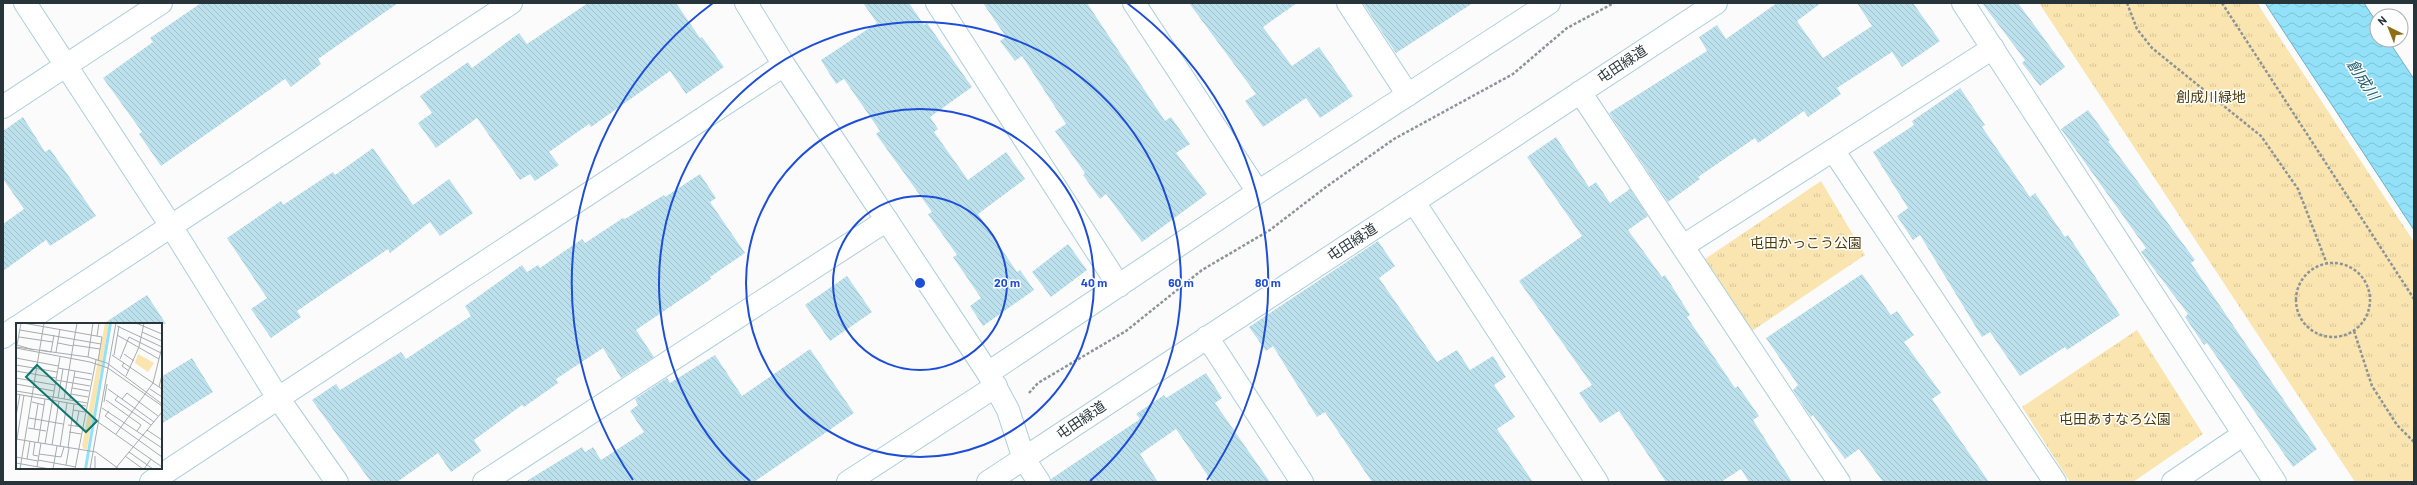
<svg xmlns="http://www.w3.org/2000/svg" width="2417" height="485" font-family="Barlow,'Noto Sans JP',sans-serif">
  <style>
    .park { fill: url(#park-tufts) }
    .water { fill: url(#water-waves); stroke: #72adbf }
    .building { fill: url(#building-back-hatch) }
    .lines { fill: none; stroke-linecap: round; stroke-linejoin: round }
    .minor-casing { stroke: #abcfda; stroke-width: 24 }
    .path { stroke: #8c9496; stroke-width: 2.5; stroke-dasharray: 3 2; stroke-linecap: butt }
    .minor { stroke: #fff; stroke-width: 22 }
    .ring { fill: none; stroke: #1d4ed8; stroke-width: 2 }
    .labels { text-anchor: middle; stroke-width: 3; stroke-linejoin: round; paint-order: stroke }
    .street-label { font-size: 14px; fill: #27353a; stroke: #fff }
    .park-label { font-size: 14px; fill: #4c3c0a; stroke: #fff }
    .water-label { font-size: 15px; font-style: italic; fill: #226071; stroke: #fff }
    .inset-road { fill: none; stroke: #a6acae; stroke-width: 1 }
    .view { fill: #0f766e; fill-opacity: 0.15; stroke: #0f766e; stroke-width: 2 }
    .inset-edge { fill: none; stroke: #27353a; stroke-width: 2 }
    .centre { fill: #1d4ed8; stroke: #fff; stroke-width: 2 }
    .ring-label { font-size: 12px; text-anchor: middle; font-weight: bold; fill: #1d4ed8; stroke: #fff; stroke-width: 3; stroke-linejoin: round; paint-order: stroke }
  </style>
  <defs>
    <pattern id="park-tufts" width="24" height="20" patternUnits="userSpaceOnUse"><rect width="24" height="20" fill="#fae5b0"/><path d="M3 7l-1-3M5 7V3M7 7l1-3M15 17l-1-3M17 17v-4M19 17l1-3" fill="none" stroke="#d6c598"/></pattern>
    <pattern id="water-waves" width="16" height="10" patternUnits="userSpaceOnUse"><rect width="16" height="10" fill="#92e1f8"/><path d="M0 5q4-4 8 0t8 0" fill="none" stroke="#7ec2d5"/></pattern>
    <pattern id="building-back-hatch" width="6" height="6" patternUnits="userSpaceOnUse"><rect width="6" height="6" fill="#bce1ec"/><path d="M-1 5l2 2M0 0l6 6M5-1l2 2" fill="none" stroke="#a2c2cb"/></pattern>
  </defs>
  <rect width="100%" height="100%" fill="#fbfbfb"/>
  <!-- park -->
  <path class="park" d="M 2039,3 L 2257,3 L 2414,242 L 2414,482 L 2355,482 Z
    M 1821,181 L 1865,255 L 1752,331 L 1705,259 Z
    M 2137,330 L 2203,434 L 2133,482 L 2070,482 L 2022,407 Z"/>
  <!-- water -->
  <path class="water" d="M 2265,3 L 2364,3 L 2377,23 L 2377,40 L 2388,40 L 2414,79 L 2414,230 Z"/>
  <!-- building -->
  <path class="building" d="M 201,3 L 398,3 L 318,59 L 321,64 L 291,87 L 285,79 L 161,166 L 139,134 L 142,132 L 103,78 L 153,42 L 150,38 Z
    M 588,3 L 676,3 L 700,38 L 702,37 L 724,67 L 686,94 L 670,71 L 591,127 L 589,124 L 549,152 L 559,165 L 535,181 L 530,174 L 520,180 L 477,118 L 436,148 L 418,123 L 432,113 L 420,96 L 468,62 L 472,68 L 519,33 L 527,44 Z
    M 863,3 L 909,3 L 924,25 L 927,23 L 972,87 L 930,117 L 938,129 L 934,132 L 968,180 L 1006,152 L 1025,179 L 978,214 L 1017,272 L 1020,270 L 1034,290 L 983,326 L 970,306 L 981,298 L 953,257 L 957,255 L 928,214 L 932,212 L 876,134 L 880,131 L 844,79 L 836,84 L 821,60 L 877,23 Z
    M 983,3 L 1087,3 L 1165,121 L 1171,117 L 1190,144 L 1176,153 L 1207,194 L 1142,242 L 1106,194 L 1100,199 L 1083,175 L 1085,173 L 1055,131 L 1066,124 L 1022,56 L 1015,61 L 1000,41 L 1006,37 Z
    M 1189,3 L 1297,3 L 1263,27 L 1292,66 L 1319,47 L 1353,96 L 1320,118 L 1306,98 L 1263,127 L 1245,101 L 1256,94 Z
    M 1363,3 L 1473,3 L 1396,53 Z
    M 1777,3 L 1821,3 L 1797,21 L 1823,58 L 1872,26 L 1857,3 L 1913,3 L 1940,41 L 1902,67 L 1892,52 L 1837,88 L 1841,94 L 1808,117 L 1804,111 L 1758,143 L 1755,138 L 1698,177 L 1700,179 L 1668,202 L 1609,113 L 1707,51 L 1699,37 L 1717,25 L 1726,39 Z
    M 1982,3 L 2018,3 L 2065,67 L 2040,86 L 2022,63 L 2025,60 Z
    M 1960,88 L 1985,125 L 1982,127 L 2030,197 L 2035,193 L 2065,237 L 2068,235 L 2120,315 L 2067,350 L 2065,347 L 2020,376 L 1990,332 L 1982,337 L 1920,235 L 1913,240 L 1897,216 L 1908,208 L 1873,152 L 1914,125 L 1912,121 Z
    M 2088,110 L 2110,140 L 2108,141 L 2195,260 L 2191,263 L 2317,449 L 2293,467 L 2207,343 L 2204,345 L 2185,317 L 2188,314 L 2141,252 L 2146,248 L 2061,129 Z
    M 23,117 L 45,152 L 50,149 L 96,216 L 50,246 L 46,240 L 3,271 L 3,224 L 24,209 L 3,179 L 3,131 Z
    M 1556,137 L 1589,187 L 1596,182 L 1610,203 L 1630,189 L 1648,216 L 1628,230 L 1662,277 L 1665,275 L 1690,315 L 1687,317 L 1735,388 L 1738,386 L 1759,416 L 1753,420 L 1792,482 L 1749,482 L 1741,469 L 1721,482 L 1666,482 L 1619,411 L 1600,423 L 1579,393 L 1592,385 L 1519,281 L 1582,236 L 1527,157 Z
    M 373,148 L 413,205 L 449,179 L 473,213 L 440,236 L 430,222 L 390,253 L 388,249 L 297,311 L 301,317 L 271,338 L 251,309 L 267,298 L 227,238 L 281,201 L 283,205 L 333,172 L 335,175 Z
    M 700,174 L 716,198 L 710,202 L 745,253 L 710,277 L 711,279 L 636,330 L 654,357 L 621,378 L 603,348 L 556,379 L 558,383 L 524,407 L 522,405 L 474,440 L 481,451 L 451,472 L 438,453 L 397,482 L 371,482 L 312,400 L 336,384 L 340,390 L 401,352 L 406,359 L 471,316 L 465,306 L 522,265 L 527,272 L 538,265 L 540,268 L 582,239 L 585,243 L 623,218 L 625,219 L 664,195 L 665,197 Z
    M 1378,241 L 1395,266 L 1379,278 L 1437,362 L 1457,350 L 1470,370 L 1493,356 L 1506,377 L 1494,385 L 1515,417 L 1497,429 L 1533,482 L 1372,482 L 1325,412 L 1317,417 L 1273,346 L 1266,351 L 1249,327 Z
    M 1068,244 L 1087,270 L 1051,297 L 1032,272 Z
    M 1862,274 L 1891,315 L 1897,311 L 1914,335 L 1904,342 L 1941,393 L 1932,399 L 1989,482 L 1883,482 L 1859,449 L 1845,459 L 1813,415 L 1811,417 L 1793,390 L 1798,385 L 1766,338 Z
    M 847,276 L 872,312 L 830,341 L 805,305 Z
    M 147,295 L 166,324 L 103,324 Z
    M 810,349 L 854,413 L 754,482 L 525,482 L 582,447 L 585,452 L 593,447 L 601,460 L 644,432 L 630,411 L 638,405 L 635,399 L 667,378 L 670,383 L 715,355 L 742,396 Z
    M 192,358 L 213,392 L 161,424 L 161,377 Z
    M 1206,373 L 1222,398 L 1215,403 L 1270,482 L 1212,482 L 1176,429 L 1140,454 L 1158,482 L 1051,482 L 1051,479 L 1140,419 L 1136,414 L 1164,395 L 1166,398 Z"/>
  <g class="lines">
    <defs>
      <path id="minor" d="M 25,3 L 171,226 L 278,398 L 337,482
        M 746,3 L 784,65 L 988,373 L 1008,410 L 1024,459 L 1039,482
        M 937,3 L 1119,286
        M 1134,3 L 1258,192
        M 1348,3 L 1408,95
        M 1963,3 L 2275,482
        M 1580,92 L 1839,482
        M 3,107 L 161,3
        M 1833,150 L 2055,482
        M 1414,202 L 1597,482
        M 1683,246 L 1993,48
        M 22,324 L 511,3
        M 3,337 L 17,327
        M 1207,337 L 1302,482
        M 988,373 L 1258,192 L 1549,3
        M 151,482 L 784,65
        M 484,482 L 887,220
        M 848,482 L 996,386
        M 988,482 L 1716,3
        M 2173,482 L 2244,434"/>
    </defs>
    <!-- minor casing -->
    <use href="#minor" class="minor-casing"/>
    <!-- path -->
    <path class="path" d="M 2127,3 L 2137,29 L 2152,48 L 2261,136 L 2298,189 L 2327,264
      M 2222,3 L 2414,299
      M2296 300a37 37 0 1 1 74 0a37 37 0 1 1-74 0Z
      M 2354,331 L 2372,386 L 2397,425 L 2414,442
      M 1029,393 L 1038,383 L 1126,331 L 1202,270 L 1270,230 L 1326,187 L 1394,139 L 1513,74 L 1567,28 L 1614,3"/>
    <!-- minor -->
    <use href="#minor" class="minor"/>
  </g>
  <!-- distance rings -->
  <g class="ring">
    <circle cx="920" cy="283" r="87"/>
    <circle cx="920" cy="283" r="174"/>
    <path d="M750 481A261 261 0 1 1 1090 481"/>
    <path d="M633 480A348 348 0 0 1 713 3M1127 3A348 348 0 0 1 1207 480"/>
  </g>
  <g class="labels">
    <!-- street labels -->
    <g class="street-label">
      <text transform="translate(1622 64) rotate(-33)" y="5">屯田緑道</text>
      <text transform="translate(1352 242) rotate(-33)" y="5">屯田緑道</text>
      <text transform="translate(1081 420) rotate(-34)" y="5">屯田緑道</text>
    </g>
    <!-- park labels -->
    <g class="park-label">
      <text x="2211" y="102">創成川緑地</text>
      <text x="1806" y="248">屯田かっこう公園</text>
      <text x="2115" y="424">屯田あすなろ公園</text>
    </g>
    <!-- water labels -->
    <g class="water-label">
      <text transform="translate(2363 80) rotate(57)" y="5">創成川</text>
    </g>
  </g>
  <!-- overview -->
  <g transform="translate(16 323)">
    <rect width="146" height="146" fill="#fbfbfb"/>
    <path d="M 89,0 L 93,0 L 71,126 L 68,126 L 66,123 ZM 122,31 L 138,40 L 132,49 L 119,40 Z" fill="#fae5b0"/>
    <path d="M 93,0 L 96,0 L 71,146 L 68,146 Z" fill="#92e1f8"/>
    <path class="inset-road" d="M 7,0 L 86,14 L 82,38M 120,0 L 146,11M 101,3 L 146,24M 4,7 L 85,21M 126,9 L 146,18M 101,12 L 143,36M 81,13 L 83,0M 3,14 L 37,19M 42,20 L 57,23M 1,22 L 5,0M 1,22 L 18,27M 57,22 L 84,26M 0,24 L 72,34 L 91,40 L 146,81M 0,25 L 74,39 L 92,45 L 146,83M 25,27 L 35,29 L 38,12M 40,29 L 44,6M 108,31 L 118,38M 96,32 L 146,66M 98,32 L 103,3M 72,34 L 77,0M 0,35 L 42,43M 104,36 L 113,14 L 145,30M 108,40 L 106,43 L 113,48M 0,42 L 41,49M 42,45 L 76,51M 0,48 L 40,55M 110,53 L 123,24 L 128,0M 58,54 L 75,57M 0,55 L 39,62M 40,57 L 74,63M 0,61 L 38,68M 143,64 L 146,52M 56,65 L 73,68M 92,66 L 138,99M 134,66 L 146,74M 0,68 L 37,74M 0,71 L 70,83M 55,71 L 72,74M 102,73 L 99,77 L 135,102M 37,74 L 71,80M 42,75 L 47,46M 48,76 L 61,0M 54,76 L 59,48M 106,76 L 111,70 L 142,93M 90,77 L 125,102 L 121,108M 16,79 L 28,82M 88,79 L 91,61M 86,85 L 146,125M 57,87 L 69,89M 93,88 L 89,93 L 146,134M 0,93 L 4,71M 13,95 L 47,101M 82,99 L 146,144M 52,102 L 66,104M 60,103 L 63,88M 12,105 L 30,108M 18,106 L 22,81M 131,107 L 146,117M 53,109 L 65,111M 100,111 L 137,60 L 146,24M 0,116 L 80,129 L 103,146M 1,116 L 8,72M 19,119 L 17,132 L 22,133M 22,120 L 29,76M 29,121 L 44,34M 36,122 L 43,78M 44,124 L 51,80M 52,125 L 58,81M 113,129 L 137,146M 23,131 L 45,134 L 48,124M 109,133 L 127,146M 0,134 L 22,138M 11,136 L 14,118M 22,137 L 60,144M 0,140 L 34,146M 50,142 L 53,125M 21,144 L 25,120M 4,146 L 28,0M 37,146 L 41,123M 59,146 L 80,37M 74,146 L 100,0M 79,146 L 79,133M 99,146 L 146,89M 128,146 L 135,136"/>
    <path class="view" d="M 21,42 L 81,98 L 70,109 L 10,54 Z"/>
    <rect width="146" height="146" class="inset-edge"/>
  </g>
  <circle cx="920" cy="283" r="6" class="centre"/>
  <g class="ring-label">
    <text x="1007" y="287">20 m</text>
    <text x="1094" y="287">40 m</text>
    <text x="1181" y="287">60 m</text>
    <text x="1268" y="287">80 m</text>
  </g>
  <!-- border -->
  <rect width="2417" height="485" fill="none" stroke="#27353a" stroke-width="8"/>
  <!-- north arrow -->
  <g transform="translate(2389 28) rotate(317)"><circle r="19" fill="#ffffff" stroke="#a9aeb0"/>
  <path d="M0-3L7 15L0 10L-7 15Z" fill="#8e6f13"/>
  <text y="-6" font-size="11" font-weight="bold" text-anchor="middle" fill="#27353a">N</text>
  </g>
</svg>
